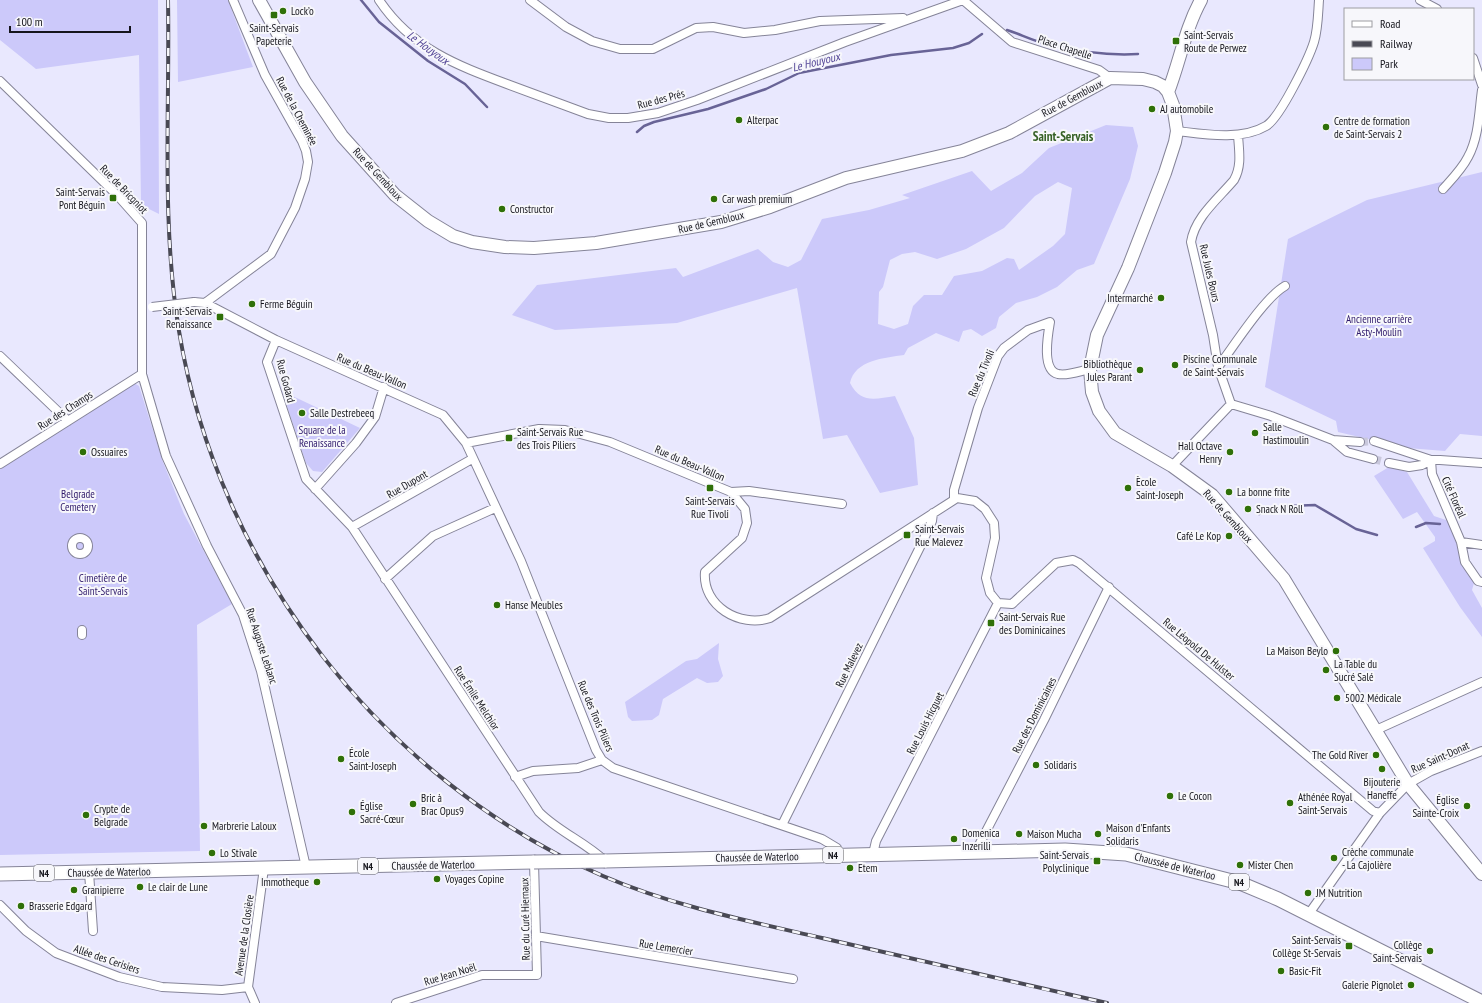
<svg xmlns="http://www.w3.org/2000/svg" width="1482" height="1003" font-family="'PT Sans Narrow',sans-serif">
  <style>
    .green { fill: #ccc9fa; fill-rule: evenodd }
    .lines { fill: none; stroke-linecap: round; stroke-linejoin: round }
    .stream { stroke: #686396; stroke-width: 2.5 }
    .street-tunnel { stroke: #c9c8dc; stroke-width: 8; stroke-dasharray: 8 4; stroke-linecap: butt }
    .street-casing { stroke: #858498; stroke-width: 10 }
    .secondary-casing { stroke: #858498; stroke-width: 14 }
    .primary-casing { stroke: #858498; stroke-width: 15 }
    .street { stroke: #fff; stroke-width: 8 }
    .secondary { stroke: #fff; stroke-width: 12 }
    .primary { stroke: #fff; stroke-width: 13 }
    .rail-casing { stroke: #494954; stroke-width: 4 }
    .rail { stroke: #f7f7fb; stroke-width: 2.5; stroke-dasharray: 8; stroke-linecap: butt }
    .street-bridge-casing { stroke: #858498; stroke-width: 10; stroke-linecap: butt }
    .primary-bridge-casing { stroke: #858498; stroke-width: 15; stroke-linecap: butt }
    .street-bridge { stroke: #fff; stroke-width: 8 }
    .primary-bridge { stroke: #fff; stroke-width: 13 }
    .poi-dot { fill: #2f7008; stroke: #f7f7fb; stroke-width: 1.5 }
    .labels { text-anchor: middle; stroke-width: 4; stroke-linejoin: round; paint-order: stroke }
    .shield { fill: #f7f7fb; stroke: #59595f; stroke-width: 1 }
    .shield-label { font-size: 10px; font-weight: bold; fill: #15151c }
    .poi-label { font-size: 11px; fill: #15151c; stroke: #f7f7fb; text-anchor: start }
    .street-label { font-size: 11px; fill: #15151c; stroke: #f7f7fb }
    .park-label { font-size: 11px; fill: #2f1a6b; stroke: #f7f7fb }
    .water-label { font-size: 12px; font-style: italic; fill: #504295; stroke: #f7f7fb }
    .quarter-label { font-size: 13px; font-weight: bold; fill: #366126; stroke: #f7f7fb }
  </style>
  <rect width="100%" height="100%" fill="#e9e8fe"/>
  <!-- green -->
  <path class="green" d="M 0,0 L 158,0 L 159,214 L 141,205 L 139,55 L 36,69 L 0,40 Z
    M 177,0 L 228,0 L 253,67 L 178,82 Z
    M 1106,125 L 1133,127 L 1138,146 L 1130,179 L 1094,264 L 1077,270 L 1057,287 L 1037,297 L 1016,303 L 999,317 L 996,328 L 982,336 L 971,329 L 963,331 L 959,342 L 936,333 L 908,348 L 904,355 C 884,358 855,360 850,383 C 861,404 875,399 895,396 L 914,438 L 918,485 L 880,493 L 847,435 L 823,439 L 797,288 L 677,323 L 555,330 L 512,315 L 537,285 L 676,268 L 683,277 L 758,249 L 773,262 L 788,267 L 801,260 L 822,219 L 869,210 L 910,198 L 902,195 L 972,171 L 991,191 L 1022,173 L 1049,148 ZM 1058,182 L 1072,188 L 1065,234 L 1053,246 L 1019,270 L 1014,259 L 1007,258 L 982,271 L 954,276 L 942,295 L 924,295 L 913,306 L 908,324 L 894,329 L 878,324 L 879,292 L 883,287 L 890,260 L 902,254 L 915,252 L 937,259 L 966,249 L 1004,228 L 1035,196 Z
    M 1482,172 L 1482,436 L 1460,434 L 1445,451 L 1407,448 L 1338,432 L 1336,421 L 1265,387 L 1288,239 L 1367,200 Z
    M 134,383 L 139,386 L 163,462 L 184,514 L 232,604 L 197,625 L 200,851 L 0,855 L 0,467 Z
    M 282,391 L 360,428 L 322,472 L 313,471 L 306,463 Z
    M 1389,467 L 1407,472 L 1434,516 L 1449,521 L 1456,538 L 1460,555 L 1474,583 L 1472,590 L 1482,608 L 1482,637 L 1460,607 L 1423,548 L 1435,541 L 1435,537 L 1417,512 L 1403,519 L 1374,476 Z
    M 719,643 L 718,659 L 723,676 L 718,682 L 707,683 L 697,678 L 663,699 L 659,715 L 652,720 L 632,721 L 628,717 L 625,702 L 686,661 L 697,659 Z"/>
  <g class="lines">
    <!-- stream -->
    <path class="stream" d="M 361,0 L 379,22 L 428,61 L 465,84 L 487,107
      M 1007,30 C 1020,34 1033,41 1047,44 C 1076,51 1109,56 1138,54
      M 637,132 L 644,126 L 654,122 L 708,109 L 766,89 L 799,73 L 891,55 L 953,48 L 969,43 L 982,34
      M 1259,514 L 1288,506 L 1315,505 L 1356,529 L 1377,535
      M 1416,527 L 1426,523 L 1440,524"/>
    <!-- street-tunnel -->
    <path class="street-tunnel" d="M 1360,442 L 1374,441
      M 1373,459 L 1389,463"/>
    <defs>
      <path id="street" d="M 379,0 C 411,48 456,65 507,84 C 534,94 561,104 588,114 L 609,118 L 628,118 L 658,113 L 697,100 L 845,42 L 963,0
        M 530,0 L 566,27 L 592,41 L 620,49 L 653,49 L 696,28 L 713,27 L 744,33 L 775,30 L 820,21 L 903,18
        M 963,0 L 1012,42 L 1099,70 L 1110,78
        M 1420,0 L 1437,9
        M 1473,58 L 1482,85
        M 0,81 L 118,196 L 142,223 L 142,374 L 166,456 L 207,546 L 243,615 L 261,671 L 306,867
        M 1177,131 C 1203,134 1241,141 1266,126 C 1280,118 1309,58 1314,42 C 1318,29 1318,14 1319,0
        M 1443,189 C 1452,179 1462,169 1468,157 C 1479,137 1479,111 1482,90
        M 194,302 L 205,303 L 271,254 L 295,208 L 305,179 L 308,162 L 306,151 L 302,141 L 265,75 L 233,0
        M 205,303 L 276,340 L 443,415 L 466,443 L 539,429 L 565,430 L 610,442 L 731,492 L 745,509 L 747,523 L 742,538 L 705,572 C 702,606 740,628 770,618 L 957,498 L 975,501 L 985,509 L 994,523 L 995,538 L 986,578 L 990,593 L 998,603
        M 276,340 L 267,362 L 306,479 L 352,527 L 539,812 C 559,832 585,842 605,861
        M 0,356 L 68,421
        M 1218,367 C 1234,346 1264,298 1285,286
        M 1231,404 L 1218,367 L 1213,335 L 1191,242 C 1195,217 1218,199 1234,180 C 1242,166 1239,151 1238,135
        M 1231,404 L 1271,416 L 1333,440 L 1360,442
        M 1334,441 L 1347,452 L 1373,459
        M 1374,441 L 1431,460
        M 466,443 L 521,561 L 596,750 L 602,760 L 613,768 L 822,839 L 837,848 L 838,855
        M 1431,460 L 1432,474 L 1461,542 L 1465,562 L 1478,581 L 1482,582
        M 1389,463 L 1409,467 L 1422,465 L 1431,460 L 1440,460 L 1482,463
        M 0,464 L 142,374
        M 1172,466 L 1231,404
        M 315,489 L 356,443 L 375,417 L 384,387
        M 731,492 L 749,491 L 842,504
        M 954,499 L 954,490 L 978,408 L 998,356 L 1004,348 L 1028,330 L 1050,322 C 1048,334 1041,370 1058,374 C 1068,376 1080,371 1090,369
        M 352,527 L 472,459
        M72 546a8 8 0 1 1 16 0a8 8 0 1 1-16 0Z
        M 1461,542 L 1482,545
        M 385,579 L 433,536 L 495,508
        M 998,603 L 1012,604 L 1056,563 L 1073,560 L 1079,563 L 1373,811 L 1380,813
        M 82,635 L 82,630
        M 1376,730 L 1482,682
        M 515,777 L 533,771 L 578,768 L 602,760
        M 782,825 L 921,545 L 932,521 L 933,513
        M 977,851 L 980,843 L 1044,720 L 1109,587
        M 873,854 L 876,841 L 998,603
        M 89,872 L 93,931
        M 0,905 L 26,931 L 56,953 L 119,977 L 162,987 L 222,990 L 248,987
        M 1308,915 L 1380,813 L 1408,784 L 1431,771 L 1482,751
        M 536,936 L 793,979
        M 255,1003 L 248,987 L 264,868
        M 396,1003 L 482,975 L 537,975 L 534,862"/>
      <path id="secondary" d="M 259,0 L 305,82 L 342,136 L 395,195 L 428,221 L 453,236 L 472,242 L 505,247 L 534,248 L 596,243 L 721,222 L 770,207 L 846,178 L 962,151 L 1009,133 L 1110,78 L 1143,79 L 1155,82 L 1163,86 L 1168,92 L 1173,105 L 1177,131 L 1175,142 L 1165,173 L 1128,268 L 1097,335 L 1090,369 L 1092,392 L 1099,411 L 1115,433 L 1172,466 L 1212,495 L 1284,579 L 1408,784 L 1482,874
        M 1168,92 C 1180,61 1185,29 1201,0"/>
      <path id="primary" d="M 605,861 L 1065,850 L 1126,854 L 1240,883 L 1278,899 L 1482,1002
        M 0,874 L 534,862"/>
    </defs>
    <!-- street casing -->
    <use href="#street" class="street-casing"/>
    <!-- secondary casing -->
    <use href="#secondary" class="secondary-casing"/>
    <!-- primary casing -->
    <use href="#primary" class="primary-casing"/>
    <!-- street -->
    <use href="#street" class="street"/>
    <!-- secondary -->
    <use href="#secondary" class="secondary"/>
    <!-- primary -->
    <use href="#primary" class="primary"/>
    <defs>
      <path id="rail" d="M 168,0 C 170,110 161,222 179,331 C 218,568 382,780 603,876 C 673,906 748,921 822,938 C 917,960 1012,982 1107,1003"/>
    </defs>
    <!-- rail casing -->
    <use href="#rail" class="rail-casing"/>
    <!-- rail -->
    <use href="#rail" class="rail"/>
    <defs>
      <path id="street-bridge" d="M 152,307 L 194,302"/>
      <path id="primary-bridge" d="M 534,862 L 605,861"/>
    </defs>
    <!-- street-bridge casing -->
    <use href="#street-bridge" class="street-bridge-casing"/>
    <!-- primary-bridge casing -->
    <use href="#primary-bridge" class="primary-bridge-casing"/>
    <!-- street-bridge -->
    <use href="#street-bridge" class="street-bridge"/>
    <!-- primary-bridge -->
    <use href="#primary-bridge" class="primary-bridge"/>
  </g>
  <!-- markers -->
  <g class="poi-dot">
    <circle cx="283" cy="11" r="4"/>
    <rect x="270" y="11" width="8" height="8" rx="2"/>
    <rect x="1172" y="37" width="8" height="8" rx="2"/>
    <circle cx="1152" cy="109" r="4"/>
    <circle cx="739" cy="120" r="4"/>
    <circle cx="1326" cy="127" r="4"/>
    <rect x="109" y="194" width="8" height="8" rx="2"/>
    <circle cx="714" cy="199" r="4"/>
    <circle cx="502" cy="209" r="4"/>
    <circle cx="1161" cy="298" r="4"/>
    <circle cx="252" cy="304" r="4"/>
    <rect x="216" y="313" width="8" height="8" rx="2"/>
    <circle cx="1175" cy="365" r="4"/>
    <circle cx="1140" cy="370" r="4"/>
    <circle cx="302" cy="413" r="4"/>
    <circle cx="1255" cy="433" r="4"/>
    <rect x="505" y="434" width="8" height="8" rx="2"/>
    <circle cx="83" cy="452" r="4"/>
    <circle cx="1230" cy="452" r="4"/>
    <rect x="706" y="484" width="8" height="8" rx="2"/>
    <circle cx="1128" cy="488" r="4"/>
    <circle cx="1229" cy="492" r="4"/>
    <circle cx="1248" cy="509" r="4"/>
    <rect x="903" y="531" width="8" height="8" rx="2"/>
    <circle cx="1229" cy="536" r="4"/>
    <circle cx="497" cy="605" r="4"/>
    <rect x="987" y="619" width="8" height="8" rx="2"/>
    <circle cx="1336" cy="651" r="4"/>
    <circle cx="1326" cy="670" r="4"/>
    <circle cx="1337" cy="698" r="4"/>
    <circle cx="1376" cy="755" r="4"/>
    <circle cx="341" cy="759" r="4"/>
    <circle cx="1036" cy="765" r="4"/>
    <circle cx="1382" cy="769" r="4"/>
    <circle cx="1170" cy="796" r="4"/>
    <circle cx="1290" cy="803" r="4"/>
    <circle cx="413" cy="804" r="4"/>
    <circle cx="1467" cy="806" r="4"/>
    <circle cx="352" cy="812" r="4"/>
    <circle cx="86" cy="815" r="4"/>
    <circle cx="204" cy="826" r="4"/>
    <circle cx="1019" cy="834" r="4"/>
    <circle cx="1098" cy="834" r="4"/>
    <circle cx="954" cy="839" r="4"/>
    <circle cx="212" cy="853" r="4"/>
    <circle cx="1334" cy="858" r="4"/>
    <rect x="1093" y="857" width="8" height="8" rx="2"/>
    <circle cx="1240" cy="865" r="4"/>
    <circle cx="850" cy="868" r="4"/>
    <circle cx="437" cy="879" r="4"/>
    <circle cx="317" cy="882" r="4"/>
    <circle cx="140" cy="887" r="4"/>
    <circle cx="74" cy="890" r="4"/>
    <circle cx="1308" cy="893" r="4"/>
    <circle cx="21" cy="906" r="4"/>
    <rect x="1345" y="942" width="8" height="8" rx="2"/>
    <circle cx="1430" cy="951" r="4"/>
    <circle cx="1281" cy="971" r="4"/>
    <circle cx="1411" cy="985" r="4"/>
  </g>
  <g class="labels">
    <!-- shield labels -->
    <g class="shield">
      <rect x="823" y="847" width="20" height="16" rx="3"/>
      <rect x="358" y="858" width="20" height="16" rx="3"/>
      <rect x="34" y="865" width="20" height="16" rx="3"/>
      <rect x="1229" y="874" width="20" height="16" rx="3"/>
    </g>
    <g class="shield-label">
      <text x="833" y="859">N4</text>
      <text x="368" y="870">N4</text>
      <text x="44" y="877">N4</text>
      <text x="1239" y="886">N4</text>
    </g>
    <!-- poi labels -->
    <g class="poi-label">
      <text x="291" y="15">Lock’o</text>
      <text x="274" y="32" text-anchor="middle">Saint-Servais<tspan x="274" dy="13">Papeterie</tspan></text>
      <text x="1184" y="39">Saint-Servais<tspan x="1184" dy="13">Route de Perwez</tspan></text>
      <text x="1160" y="113">AJ automobile</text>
      <text x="747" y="124">Alterpac</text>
      <text x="1334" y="125">Centre de formation<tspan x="1334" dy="13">de Saint-Servais 2</tspan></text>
      <text x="105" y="196" text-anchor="end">Saint-Servais<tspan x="105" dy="13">Pont Béguin</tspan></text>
      <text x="722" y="203">Car wash premium</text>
      <text x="510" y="213">Constructor</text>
      <text x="1153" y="302" text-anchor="end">Intermarché</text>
      <text x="260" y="308">Ferme Béguin</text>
      <text x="212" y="315" text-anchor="end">Saint-Servais<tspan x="212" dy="13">Renaissance</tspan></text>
      <text x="1183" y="363">Piscine Communale<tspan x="1183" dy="13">de Saint-Servais</tspan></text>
      <text x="1132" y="368" text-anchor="end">Bibliothèque<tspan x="1132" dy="13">Jules Parant</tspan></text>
      <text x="310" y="417">Salle Destrebeeq</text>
      <text x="1263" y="431">Salle<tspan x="1263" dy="13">Hastimoulin</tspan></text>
      <text x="517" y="436">Saint-Servais Rue<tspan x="517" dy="13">des Trois Piliers</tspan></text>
      <text x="1222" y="450" text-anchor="end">Hall Octave<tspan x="1222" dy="13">Henry</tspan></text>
      <text x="91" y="456">Ossuaires</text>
      <text x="1136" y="486">Ècole<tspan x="1136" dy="13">Saint-Joseph</tspan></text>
      <text x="1237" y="496">La bonne frite</text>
      <text x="710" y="505" text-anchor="middle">Saint-Servais<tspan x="710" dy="13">Rue Tivoli</tspan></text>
      <text x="1256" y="513">Snack N Roll</text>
      <text x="915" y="533">Saint-Servais<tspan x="915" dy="13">Rue Malevez</tspan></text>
      <text x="1221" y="540" text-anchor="end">Café Le Kop</text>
      <text x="505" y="609">Hanse Meubles</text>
      <text x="999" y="621">Saint-Servais Rue<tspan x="999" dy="13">des Dominicaines</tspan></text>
      <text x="1328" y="655" text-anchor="end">La Maison Beylo</text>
      <text x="1334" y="668">La Table du<tspan x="1334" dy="13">Sucré Salé</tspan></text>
      <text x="1345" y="702">5002 Médicale</text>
      <text x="349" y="757">École<tspan x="349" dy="13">Saint-Joseph</tspan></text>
      <text x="1368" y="759" text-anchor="end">The Gold River</text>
      <text x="1044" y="769">Solidaris</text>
      <text x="1382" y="786" text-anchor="middle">Bijouterie<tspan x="1382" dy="13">Haneffe</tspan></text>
      <text x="1178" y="800">Le Cocon</text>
      <text x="1298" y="801">Athénée Royal<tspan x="1298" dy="13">Saint-Servais</tspan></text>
      <text x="421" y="802">Bric à<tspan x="421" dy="13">Brac Opus9</tspan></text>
      <text x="1459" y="804" text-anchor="end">Église<tspan x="1459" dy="13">Sainte-Croix</tspan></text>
      <text x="360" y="810">Église<tspan x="360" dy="13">Sacré-Cœur</tspan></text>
      <text x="94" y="813">Crypte de<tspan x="94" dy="13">Belgrade</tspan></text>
      <text x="212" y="830">Marbrerie Laloux</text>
      <text x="1106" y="832">Maison d'Enfants<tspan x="1106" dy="13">Solidaris</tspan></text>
      <text x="962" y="837">Domenica<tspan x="962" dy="13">Inzerilli</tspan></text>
      <text x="1027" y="838">Maison Mucha</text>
      <text x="1342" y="856">Crèche communale<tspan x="1342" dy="13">- La Cajolière</tspan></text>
      <text x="220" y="857">Lo Stivale</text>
      <text x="1089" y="859" text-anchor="end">Saint-Servais<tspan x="1089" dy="13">Polyclinique</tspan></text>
      <text x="1248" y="869">Mister Chen</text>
      <text x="858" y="872">Etem</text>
      <text x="445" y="883">Voyages Copine</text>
      <text x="309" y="886" text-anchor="end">Immotheque</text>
      <text x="148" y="891">Le clair de Lune</text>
      <text x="82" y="894">Granipierre</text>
      <text x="1316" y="897">JM Nutrition</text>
      <text x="29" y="910">Brasserie Edgard</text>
      <text x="1341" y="944" text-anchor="end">Saint-Servais<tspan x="1341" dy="13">Collège St-Servais</tspan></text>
      <text x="1422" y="949" text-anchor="end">Collège<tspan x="1422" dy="13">Saint-Servais</tspan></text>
      <text x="1289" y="975">Basic-Fit</text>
      <text x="1403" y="989" text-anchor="end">Galerie Pignolet</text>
    </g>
    <!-- street labels -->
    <g class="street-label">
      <text transform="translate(1065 47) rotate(18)" y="4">Place Chapelle</text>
      <text transform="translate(1072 98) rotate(-28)" y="4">Rue de Gembloux</text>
      <text transform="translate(661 99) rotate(-15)" y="4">Rue des Prés</text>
      <text transform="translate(297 111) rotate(62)" y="4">Rue de la Cheminée</text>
      <text transform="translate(378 174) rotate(47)" y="4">Rue de Gembloux</text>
      <text transform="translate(124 189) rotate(46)" y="4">Rue de Bricgniot</text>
      <text transform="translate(711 222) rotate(-13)" y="4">Rue de Gembloux</text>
      <text transform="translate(1210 273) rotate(77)" y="4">Rue Jules Bours</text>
      <text transform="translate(372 371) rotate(23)" y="4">Rue du Beau-Vallon</text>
      <text transform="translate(981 373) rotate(-67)" y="4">Rue du Tivoli</text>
      <text transform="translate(286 381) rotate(75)" y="4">Rue Godard</text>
      <text transform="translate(65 410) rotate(-33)" y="4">Rue des Champs</text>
      <text transform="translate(690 463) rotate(23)" y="4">Rue du Beau-Vallon</text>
      <text transform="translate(407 484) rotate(-30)" y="4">Rue Dupont</text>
      <text transform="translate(1454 497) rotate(66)" y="4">Cité Floréal</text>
      <text transform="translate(1228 516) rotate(48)" y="4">Rue de Gembloux</text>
      <text transform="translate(262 646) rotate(72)" y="4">Rue Auguste Leblanc</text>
      <text transform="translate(1199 649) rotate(40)" y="4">Rue Léopold De Hulster</text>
      <text transform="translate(849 665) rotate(-64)" y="4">Rue Malevez</text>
      <text transform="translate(477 698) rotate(57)" y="4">Rue Émile Melchior</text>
      <text transform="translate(1034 715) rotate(-63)" y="4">Rue des Dominicaines</text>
      <text transform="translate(596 716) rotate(67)" y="4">Rue des Trois Piliers</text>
      <text transform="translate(925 723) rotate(-63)" y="4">Rue Louis Hicguet</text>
      <text transform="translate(1440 757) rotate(-24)" y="4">Rue Saint-Donat</text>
      <text transform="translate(757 857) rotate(-1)" y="4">Chaussée de Waterloo</text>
      <text transform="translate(433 865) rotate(-1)" y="4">Chaussée de Waterloo</text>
      <text transform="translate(1175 866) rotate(14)" y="4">Chaussée de Waterloo</text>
      <text transform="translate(109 872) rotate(-1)" y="4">Chaussée de Waterloo</text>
      <text transform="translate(525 919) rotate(-91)" y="4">Rue du Curé Hiernaux</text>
      <text transform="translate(244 935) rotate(-82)" y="4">Avenue de la Closière</text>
      <text transform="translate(666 947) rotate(9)" y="4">Rue Lemercier</text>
      <text transform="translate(107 959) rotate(19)" y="4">Allée des Cerisiers</text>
      <text transform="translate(450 974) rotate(-17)" y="4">Rue Jean Noël</text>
    </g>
    <!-- park labels -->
    <g class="park-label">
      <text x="1379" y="323">Ancienne carrière<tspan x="1379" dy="13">Asty-Moulin</tspan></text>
      <text x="322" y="434">Square de la<tspan x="322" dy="13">Renaissance</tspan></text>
      <text x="78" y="498">Belgrade<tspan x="78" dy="13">Cemetery</tspan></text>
      <text x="103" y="582">Cimetière de<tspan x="103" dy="13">Saint-Servais</tspan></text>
    </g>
    <!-- water labels -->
    <g class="water-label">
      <text transform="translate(428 48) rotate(36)" y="4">Le Houyoux</text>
      <text transform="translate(816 62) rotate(-14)" y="4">Le Houyoux</text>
    </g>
    <!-- quarter labels -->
    <g class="quarter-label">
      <text x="1063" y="141">Saint-Servais</text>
    </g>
  </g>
  <!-- legend -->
  <rect x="1344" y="8" width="130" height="72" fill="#f7f7fb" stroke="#9d9da2"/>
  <rect x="1352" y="21" width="20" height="6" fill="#ffffff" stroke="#9d9da2"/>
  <text x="1380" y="28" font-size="12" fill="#15151c">Road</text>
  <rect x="1352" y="41" width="20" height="6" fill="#494954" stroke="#9d9da2"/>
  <text x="1380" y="48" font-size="12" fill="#15151c">Railway</text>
  <rect x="1352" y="58" width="20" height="12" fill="#ccc9fa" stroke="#9d9da2"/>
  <text x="1380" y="68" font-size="12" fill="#15151c">Park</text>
  <!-- scale -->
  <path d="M10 26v6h120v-6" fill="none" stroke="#15151c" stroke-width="2"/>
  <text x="16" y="26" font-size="12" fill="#15151c" stroke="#f7f7fb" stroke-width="3" paint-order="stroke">100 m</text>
</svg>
